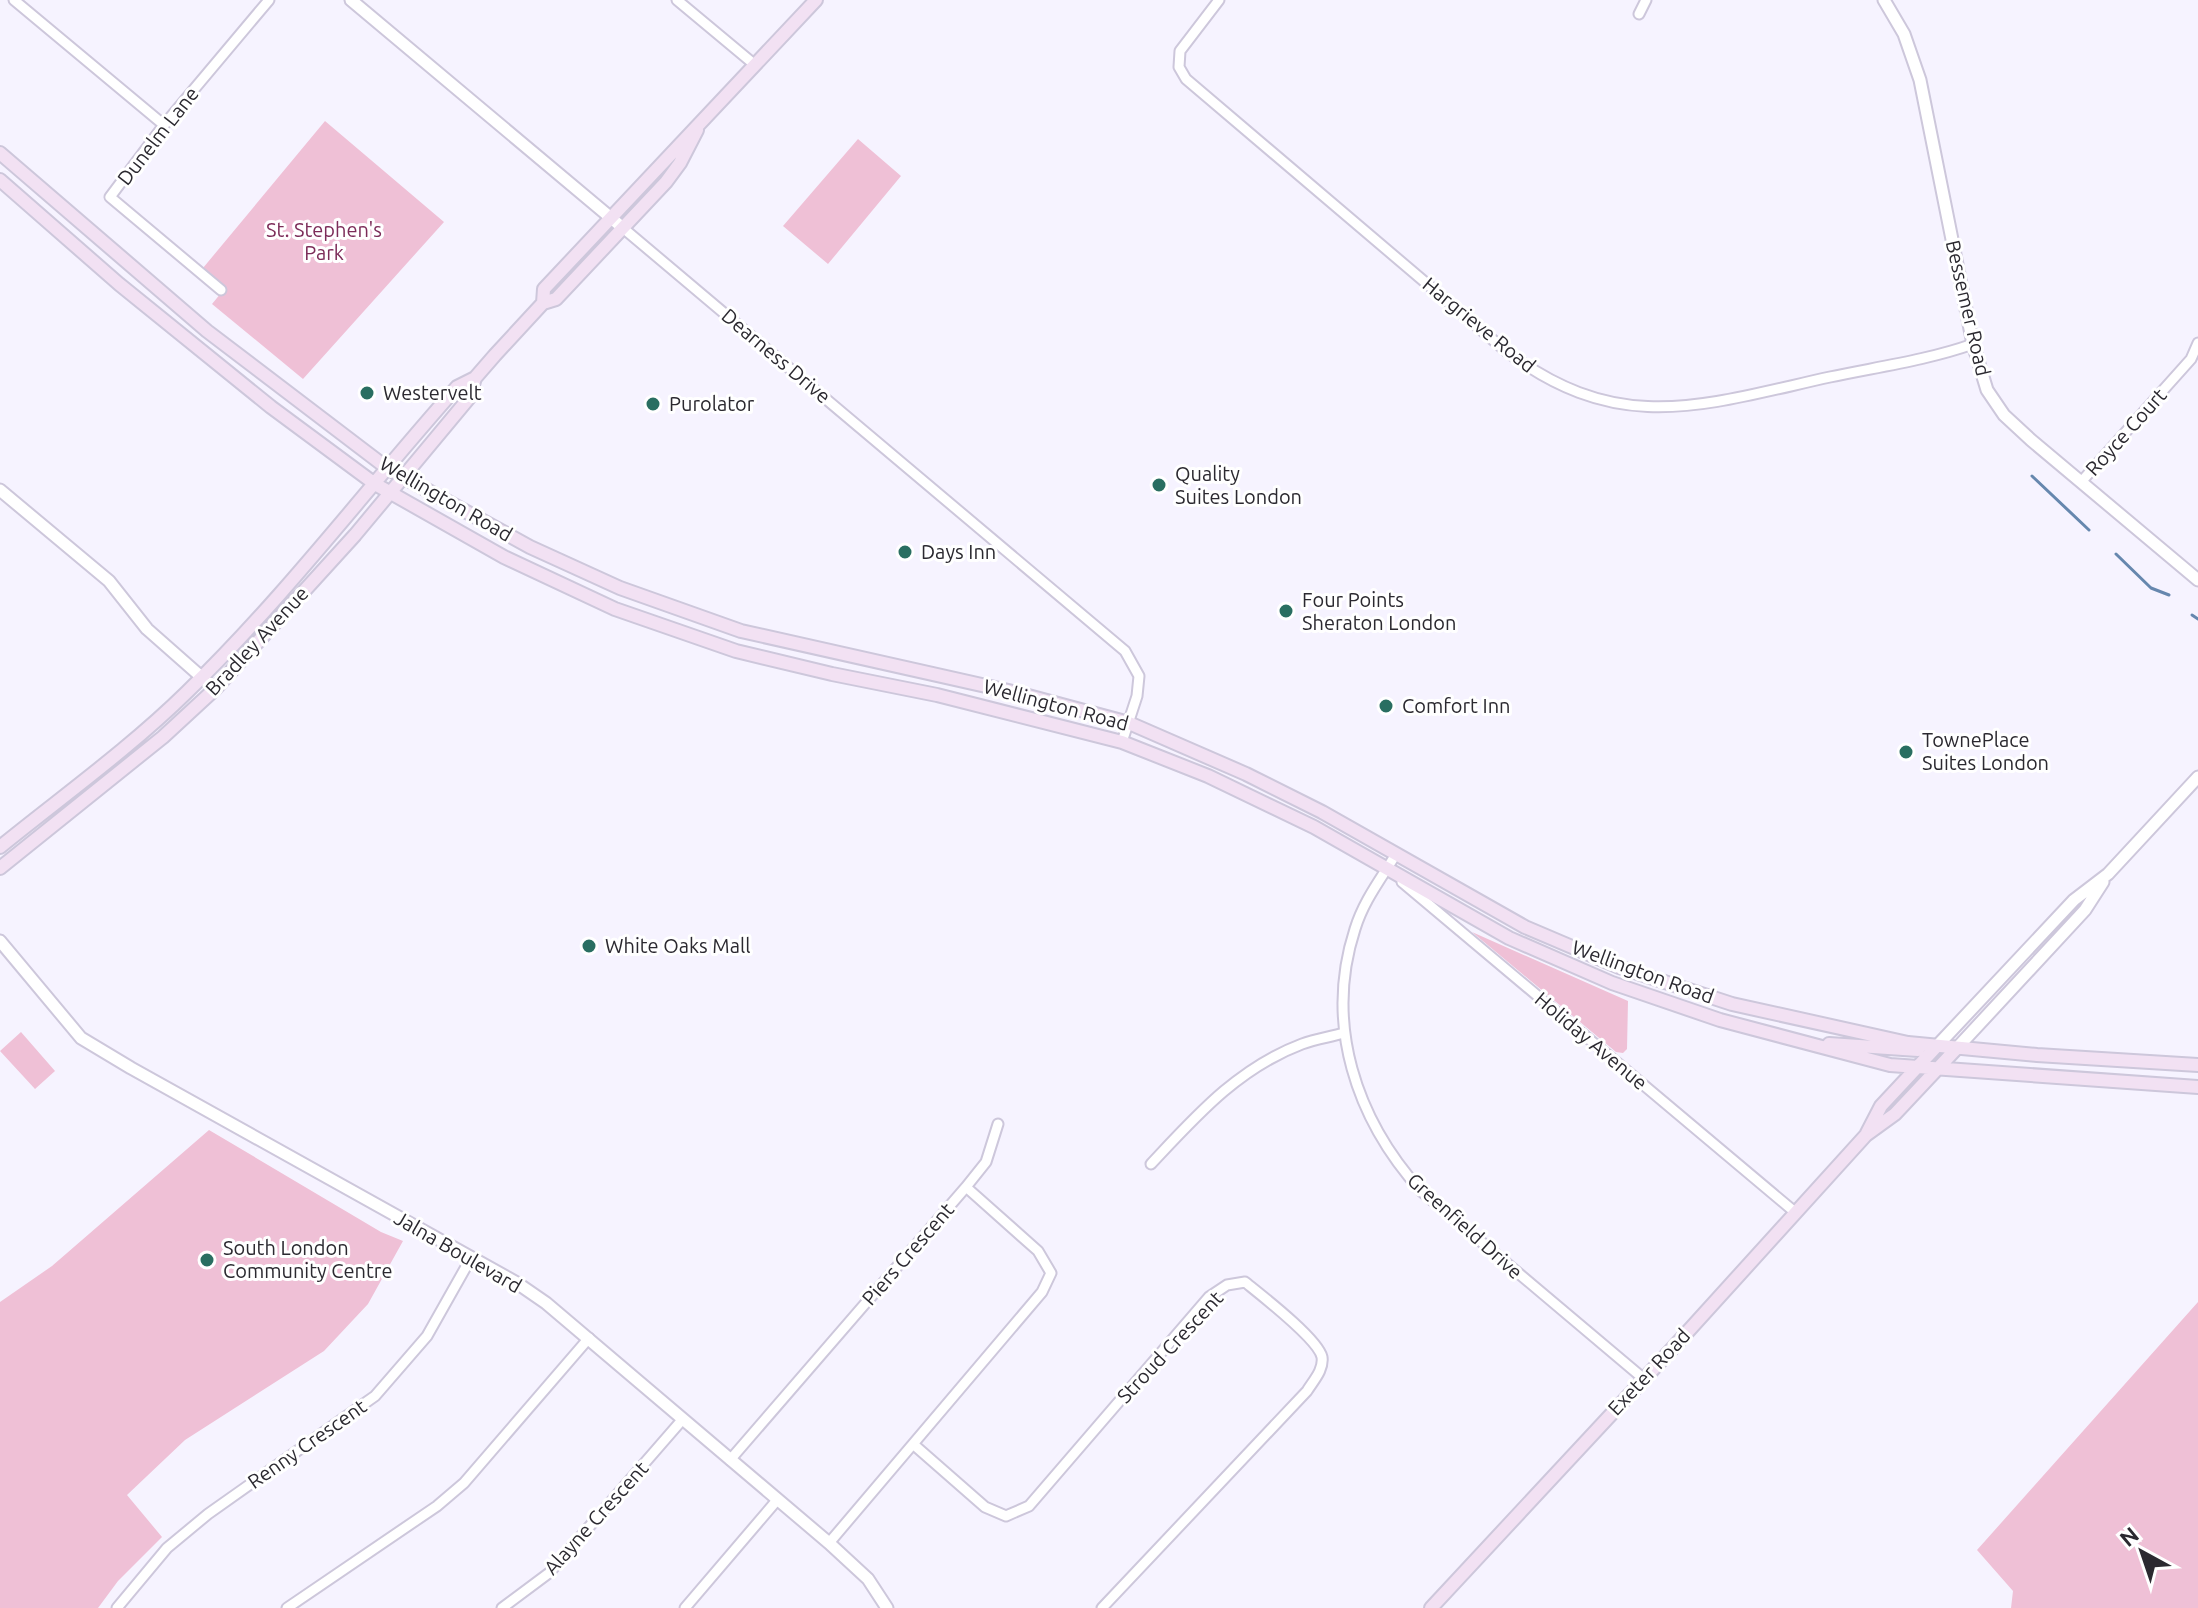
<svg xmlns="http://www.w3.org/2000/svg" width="2198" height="1608" font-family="Ubuntu,sans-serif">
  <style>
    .green { fill: #efc0d6 }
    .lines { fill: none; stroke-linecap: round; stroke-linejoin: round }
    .stream { stroke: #6687ae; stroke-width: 3 }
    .minor-casing { stroke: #cdc7db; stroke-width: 13 }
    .tertiary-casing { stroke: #cdc7db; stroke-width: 15 }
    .secondary-casing { stroke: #cdc7db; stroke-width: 16 }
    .minor { stroke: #fff; stroke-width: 9 }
    .tertiary { stroke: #fff; stroke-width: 11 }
    .secondary { stroke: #f2e1f3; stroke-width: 12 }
    .poi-dot { fill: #296e61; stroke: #fff; stroke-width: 3 }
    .labels { text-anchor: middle; stroke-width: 6; stroke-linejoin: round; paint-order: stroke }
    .street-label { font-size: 20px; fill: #2b2930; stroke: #fff }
    .park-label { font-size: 20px; fill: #7c2c59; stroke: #fff }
    .poi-label { font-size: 20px; fill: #2b2930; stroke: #fff; text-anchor: start }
  </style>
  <rect width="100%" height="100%" fill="#f6f3ff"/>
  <!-- green -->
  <path class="green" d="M 325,121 L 444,222 L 303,379 L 212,304 L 226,287 L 203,268 Z
    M 858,139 L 901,176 L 828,264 L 783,226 Z
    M 1472,932 L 1628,1001 L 1627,1049 L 1623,1053 L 1616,1052 Z
    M 21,1032 L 55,1071 L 35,1089 L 0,1051 Z
    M 209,1130 L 381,1232 L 403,1241 L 368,1304 L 324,1351 L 185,1440 L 127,1495 L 162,1537 L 118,1581 L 98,1608 L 0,1608 L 0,1302 L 52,1266 Z
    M 2198,1302 L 2198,1608 L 2011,1608 L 2013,1591 L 1977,1550 Z"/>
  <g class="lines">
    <!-- stream -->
    <path class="stream" d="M 2032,476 L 2089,530
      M 2116,554 L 2151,588 L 2169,595
      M 2192,615 L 2198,619"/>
    <defs>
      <path id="minor" d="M 14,0 L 164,125
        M 677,0 L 755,65
        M 1219,0 L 1180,51 L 1179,67 L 1186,79 L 1506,351 C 1620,437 1703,405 1830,377 C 1877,367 1928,360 1973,344
        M 1639,14 L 1646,0
        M 623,228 L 1125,651 L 1139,676 L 1137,696 L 1122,742
        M 221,290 L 110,197 L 164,125 L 269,0
        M 2081,482 L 2191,359 L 2198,343
        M 1396,854 C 1381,879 1364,900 1355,929 C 1324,1024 1356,1119 1421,1191 L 1644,1379
        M 1402,882 L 1796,1213
        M 1151,1164 C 1196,1116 1238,1068 1302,1044 C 1315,1039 1330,1037 1344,1033
        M 966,1187 L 986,1162 L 998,1124
        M 913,1444 L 985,1507 L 1006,1516 L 1029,1506 L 1209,1297 L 1227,1285 L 1245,1282 C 1261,1295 1318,1339 1322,1357 C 1324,1370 1313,1381 1307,1391 L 1102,1608
        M 730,1460 L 966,1187 L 1038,1251 L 1051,1273 L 1042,1292 L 829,1543
        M 117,1608 L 167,1548 L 208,1514 L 375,1396 L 427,1336 L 471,1258
        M 287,1608 L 437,1506 L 464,1483 L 589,1338
        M 502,1608 L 549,1573 L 682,1420
        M 685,1608 L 778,1499"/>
      <path id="tertiary" d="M 351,0 L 623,228
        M 1884,0 L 1904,34 L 1920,80 L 1973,344 L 1987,390 L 2004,415 L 2031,440 L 2198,580
        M 0,490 L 109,581 L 147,629 L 215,689
        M 0,941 L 81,1038 L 131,1068 L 517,1283 L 546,1303 L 829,1543 L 868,1579 L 887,1608
        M 1937,1046 L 2074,900 L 2108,874 L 2198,777
        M 1957,1048 L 2085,910 L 2103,882"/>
      <path id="secondary" d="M 0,153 L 207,331 L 387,468 L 530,547 L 620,588 L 741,631 L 1017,693 L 1129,723 L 1246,774 L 1322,812 L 1525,927 L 1619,967 L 1732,1004 L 1908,1043 L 2037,1055 L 2198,1065
        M 0,180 L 119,284 L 271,407 L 375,484 L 504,557 L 615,609 L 736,651 L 832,674 L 937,695 L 1122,742 L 1208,776 L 1314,827 L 1509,938 L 1612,983 L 1720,1020 L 1890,1065 L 2198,1087
        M 543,303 L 544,289 L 816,0
        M 0,847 C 63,796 130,748 187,692 C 285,597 367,488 457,387 L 475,378
        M 0,868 L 163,737 L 215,689 L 355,535 L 469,398 L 475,378 L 495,355 L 543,303 L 556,299 L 666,182 L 680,163 L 697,130
        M 1829,1044 L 1918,1050
        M 1867,1133 L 1881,1106 L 1937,1046
        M 1431,1608 L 1672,1349 L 1866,1135 L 1895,1114 L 1957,1048"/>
    </defs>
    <!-- minor casing -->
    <use href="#minor" class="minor-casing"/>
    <!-- tertiary casing -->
    <use href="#tertiary" class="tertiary-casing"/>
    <!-- secondary casing -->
    <use href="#secondary" class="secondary-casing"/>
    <!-- minor -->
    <use href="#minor" class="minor"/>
    <!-- tertiary -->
    <use href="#tertiary" class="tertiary"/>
    <!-- secondary -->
    <use href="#secondary" class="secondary"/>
  </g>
  <!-- markers -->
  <g class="poi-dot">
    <circle cx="367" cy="393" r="8"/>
    <circle cx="653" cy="404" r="8"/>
    <circle cx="1159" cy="485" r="8"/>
    <circle cx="905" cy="552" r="8"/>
    <circle cx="1286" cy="611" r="8"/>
    <circle cx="1386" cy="706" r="8"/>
    <circle cx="1906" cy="752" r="8"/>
    <circle cx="589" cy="946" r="8"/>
    <circle cx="207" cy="1260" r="8"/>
  </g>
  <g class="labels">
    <!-- street labels -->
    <g class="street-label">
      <text transform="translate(158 136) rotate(-52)" y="7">Dunelm Lane</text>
      <text transform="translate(1968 308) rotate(77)" y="7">Bessemer Road</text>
      <text transform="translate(1479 325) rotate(39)" y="7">Hargrieve Road</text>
      <text transform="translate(776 356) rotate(40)" y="7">Dearness Drive</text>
      <text transform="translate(2126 432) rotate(-48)" y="7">Royce Court</text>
      <text transform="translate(446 499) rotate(30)" y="7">Wellington Road</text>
      <text transform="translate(257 641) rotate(-47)" y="7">Bradley Avenue</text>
      <text transform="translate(1056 705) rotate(15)" y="7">Wellington Road</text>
      <text transform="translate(1643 972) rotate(20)" y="7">Wellington Road</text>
      <text transform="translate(1591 1041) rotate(40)" y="7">Holiday Avenue</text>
      <text transform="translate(1465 1226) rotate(42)" y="7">Greenfield Drive</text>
      <text transform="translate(458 1252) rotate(30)" y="7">Jalna Boulevard</text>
      <text transform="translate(908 1254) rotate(-49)" y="7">Piers Crescent</text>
      <text transform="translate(1170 1347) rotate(-47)" y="7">Stroud Crescent</text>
      <text transform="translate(1649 1372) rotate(-47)" y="7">Exeter Road</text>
      <text transform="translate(307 1444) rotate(-35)" y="7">Renny Crescent</text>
      <text transform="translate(596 1518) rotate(-48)" y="7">Alayne Crescent</text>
    </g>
    <!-- park labels -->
    <g class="park-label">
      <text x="324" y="237">St. Stephen's<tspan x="324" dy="23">Park</tspan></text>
    </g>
    <!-- poi labels -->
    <g class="poi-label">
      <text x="383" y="400">Westervelt</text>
      <text x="669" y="411">Purolator</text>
      <text x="1175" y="481">Quality<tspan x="1175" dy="23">Suites London</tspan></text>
      <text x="921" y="559">Days Inn</text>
      <text x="1302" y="607">Four Points<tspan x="1302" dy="23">Sheraton London</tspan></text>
      <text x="1402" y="713">Comfort Inn</text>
      <text x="1922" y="747">TownePlace<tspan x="1922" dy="23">Suites London</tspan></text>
      <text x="605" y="953">White Oaks Mall</text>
      <text x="223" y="1255">South London<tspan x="223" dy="23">Community Centre</tspan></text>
    </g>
  </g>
  <!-- north arrow -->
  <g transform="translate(2142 1552) rotate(320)" stroke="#ffffff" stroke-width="6" paint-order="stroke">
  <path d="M0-6L14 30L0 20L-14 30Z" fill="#2b2930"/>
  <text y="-12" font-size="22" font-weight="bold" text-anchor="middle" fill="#2b2930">N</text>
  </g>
</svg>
